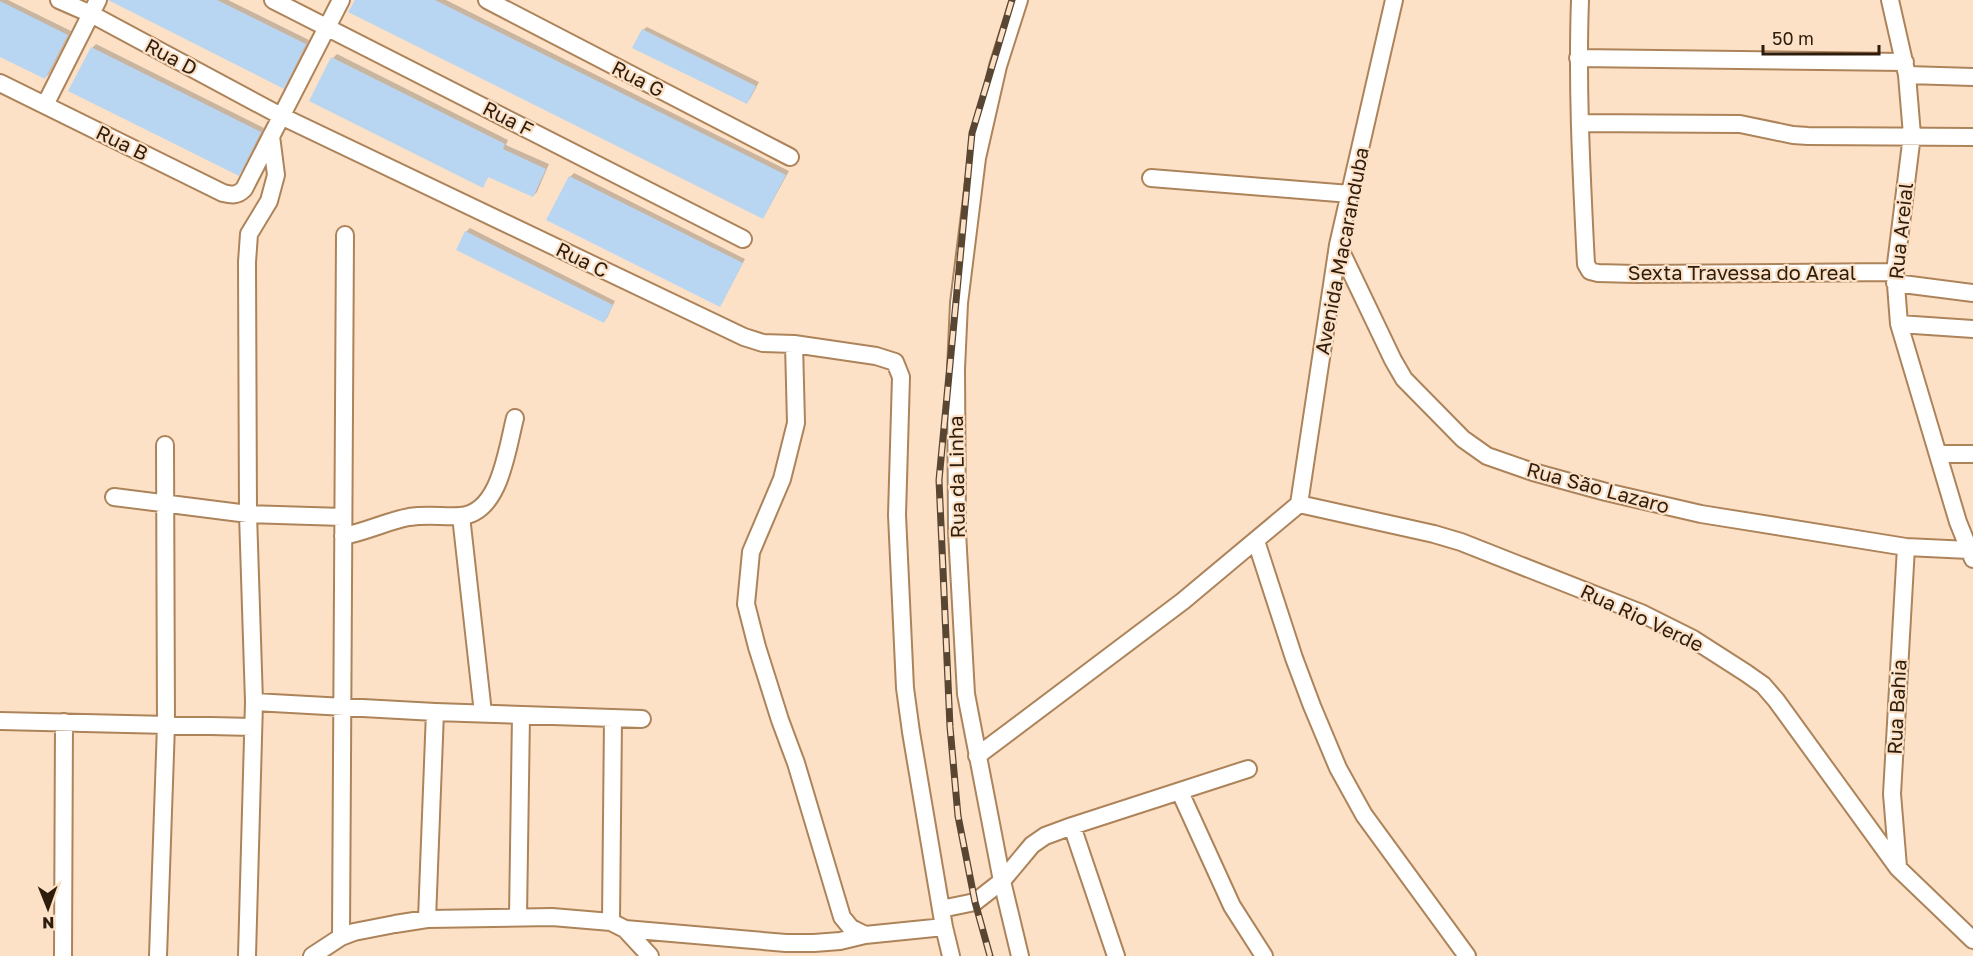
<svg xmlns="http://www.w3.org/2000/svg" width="1973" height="956" font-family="'Golos Text',sans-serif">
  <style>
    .shadow { fill: #0003 }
    .building { fill: #b8d6f1 }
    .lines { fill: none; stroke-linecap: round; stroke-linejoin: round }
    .minor-casing { stroke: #ad835a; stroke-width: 20 }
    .minor { stroke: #fff; stroke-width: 16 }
    .rail-casing { stroke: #584532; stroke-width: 7 }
    .rail { stroke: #fce1c7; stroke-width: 4.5; stroke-dasharray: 14; stroke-linecap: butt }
    .labels { text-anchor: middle; stroke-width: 4.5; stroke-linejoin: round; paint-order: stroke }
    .street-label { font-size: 20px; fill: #2e1d0c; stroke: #fce1c7 }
  </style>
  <rect width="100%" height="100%" fill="#fce1c7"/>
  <!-- shadow -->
  <path class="shadow" d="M 0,0 L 8,0 L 71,31 L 49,74 L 45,78 L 0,55 Z
    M 114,0 L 228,0 L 309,40 L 287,83 L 283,87 Z
    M 356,0 L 446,0 L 789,171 L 766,213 L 763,217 Z
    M 647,27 L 759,82 L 750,99 L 746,103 L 643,30 Z
    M 96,44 L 264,128 L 242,171 L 238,174 L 92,48 Z
    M 337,54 L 508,140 L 506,145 L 549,164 L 537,192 L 533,196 L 489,176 L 482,186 L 333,58 Z
    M 574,173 L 745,259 L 723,301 L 719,305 L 570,177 Z
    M 470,228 L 615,301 L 607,318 L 603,322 L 466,232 Z"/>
  <!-- building -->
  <path class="building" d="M 108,0 L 217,0 L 306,44 L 284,89 Z
    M 355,0 L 435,0 L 786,175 L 763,219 L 348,12 Z
    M 0,1 L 68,35 L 45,79 L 0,57 Z
    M 642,29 L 756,86 L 747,104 L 632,48 Z
    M 91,47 L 261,132 L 239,176 L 68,91 Z
    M 331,57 L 505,144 L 503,149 L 546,169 L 533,197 L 488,177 L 483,188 L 309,101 Z
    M 569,176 L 743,263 L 720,307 L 546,220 Z
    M 465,231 L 613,305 L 604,323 L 456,250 Z"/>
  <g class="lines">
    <defs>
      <path id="minor" d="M 59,0 L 91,14 L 281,116 L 744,337 L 763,343 L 794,344 L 876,356 L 895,362 L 901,377 L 897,515 L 905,688 L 911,732 L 944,927 L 951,956
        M 273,0 L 743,239
        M 487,0 L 790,157
        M 1019,0 L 998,66 L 977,158 L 959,303 L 956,369 L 957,532 L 966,694 L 1002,881 L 1020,956
        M 1580,0 C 1577,82 1581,163 1585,245 L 1586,264 L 1590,271 L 1598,273 L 1635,274 L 1895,272
        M 1890,0 L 1907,75 L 1912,135 L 1895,272 L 1899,324 L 1958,522 L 1973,559
        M 1578,58 L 1905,62
        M 1907,75 L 1973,77
        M 0,83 L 223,193 C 232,195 237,196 244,189 L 341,0
        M 45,105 L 98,0
        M 1580,123 L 1740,124 L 1793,135 L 1808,136 L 1973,137
        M 1151,178 L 1350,194
        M 1338,245 L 1393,360 L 1404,379 L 1463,439 L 1487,456 L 1533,472 L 1606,492 L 1701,514 L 1906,547 L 1969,550
        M 1895,283 L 1973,293
        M 1899,324 L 1973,329
        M 794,344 L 796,423 L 782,479 L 751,552 L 746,604 L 757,647 L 780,720 L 796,763 L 842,917 L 851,928 L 865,935
        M 1938,454 L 1973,454
        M 114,497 L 248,514 L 343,517
        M 1299,504 L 1434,534 L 1461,542 L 1641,613 L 1693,639 L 1746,673 L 1763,685 L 1776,700 L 1898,868 L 1973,940
        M 1299,504 L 1338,245 L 1394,0
        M 461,516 L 483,713
        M 343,536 C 366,532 387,521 409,517 C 428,514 443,517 460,516 C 500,514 507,449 515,418
        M 1256,541 L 1294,658 L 1312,706 L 1338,768 L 1364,815 L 1467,956
        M 254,702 L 435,712 L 642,719
        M 0,721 L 253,727
        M 977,756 L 1183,601 L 1299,504
        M 1180,792 L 1232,906 L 1264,956
        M 1072,826 L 1116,956
        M 1898,867 L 1892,794 L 1906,547
        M 941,909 L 975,902 L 1002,881 L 1032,845 L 1045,836 L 1072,826 L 1248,769
        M 518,917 L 521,715
        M 427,919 L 435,712
        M 611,922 L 613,718
        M 625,929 L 786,943 L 814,943 L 840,941 L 865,935 L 944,927
        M 341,937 L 345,235
        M 63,956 L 64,722
        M 158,956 L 166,725 L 165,445
        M 247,956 L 254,702 L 248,514 L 247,262 L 249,234 L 269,201 L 276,175 L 271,136
        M 312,956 L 341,937 L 354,932 L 395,924 L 427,919 L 552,917 L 611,922 L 625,929 L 650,956"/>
    </defs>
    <!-- minor casing -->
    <use href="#minor" class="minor-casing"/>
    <!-- minor -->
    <use href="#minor" class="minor"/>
    <defs>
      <path id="rail" d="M 990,956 L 975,902 L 958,816 L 950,727 L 939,480 L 972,133 L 1012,0"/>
    </defs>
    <!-- rail casing -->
    <use href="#rail" class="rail-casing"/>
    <!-- rail -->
    <use href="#rail" class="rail"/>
  </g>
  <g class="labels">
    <!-- street labels -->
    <g class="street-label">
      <text transform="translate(171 57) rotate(28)" y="7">Rua D</text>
      <text transform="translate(638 79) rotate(27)" y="7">Rua G</text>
      <text transform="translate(508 119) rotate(27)" y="7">Rua F</text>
      <text transform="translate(122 143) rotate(26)" y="7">Rua B</text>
      <text transform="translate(1901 231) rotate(-84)" y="7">Rua Areial</text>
      <text transform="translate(1342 251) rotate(-79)" y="7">Avenida Macaranduba</text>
      <text transform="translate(582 260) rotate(26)" y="7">Rua C</text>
      <text x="1742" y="280">Sexta Travessa do Areal</text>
      <text transform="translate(957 477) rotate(-91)" y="7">Rua da Linha</text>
      <text transform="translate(1598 488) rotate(15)" y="7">Rua São Lazaro</text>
      <text transform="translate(1642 618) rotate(25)" y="7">Rua Rio Verde</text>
      <text transform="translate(1897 707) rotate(-87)" y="7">Rua Bahia</text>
    </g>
  </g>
  <!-- north arrow -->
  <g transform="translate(48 908) rotate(179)" stroke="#fce1c7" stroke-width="4.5" paint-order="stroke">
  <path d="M0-4.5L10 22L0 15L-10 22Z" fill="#2e1d0c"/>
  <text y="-9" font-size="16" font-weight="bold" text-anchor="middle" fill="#2e1d0c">N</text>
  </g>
  <!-- scale -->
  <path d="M1763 45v9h116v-9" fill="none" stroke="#2e1d0c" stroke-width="3"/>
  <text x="1772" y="45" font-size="18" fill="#2e1d0c" stroke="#fce1c7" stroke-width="4.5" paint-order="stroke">50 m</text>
</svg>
